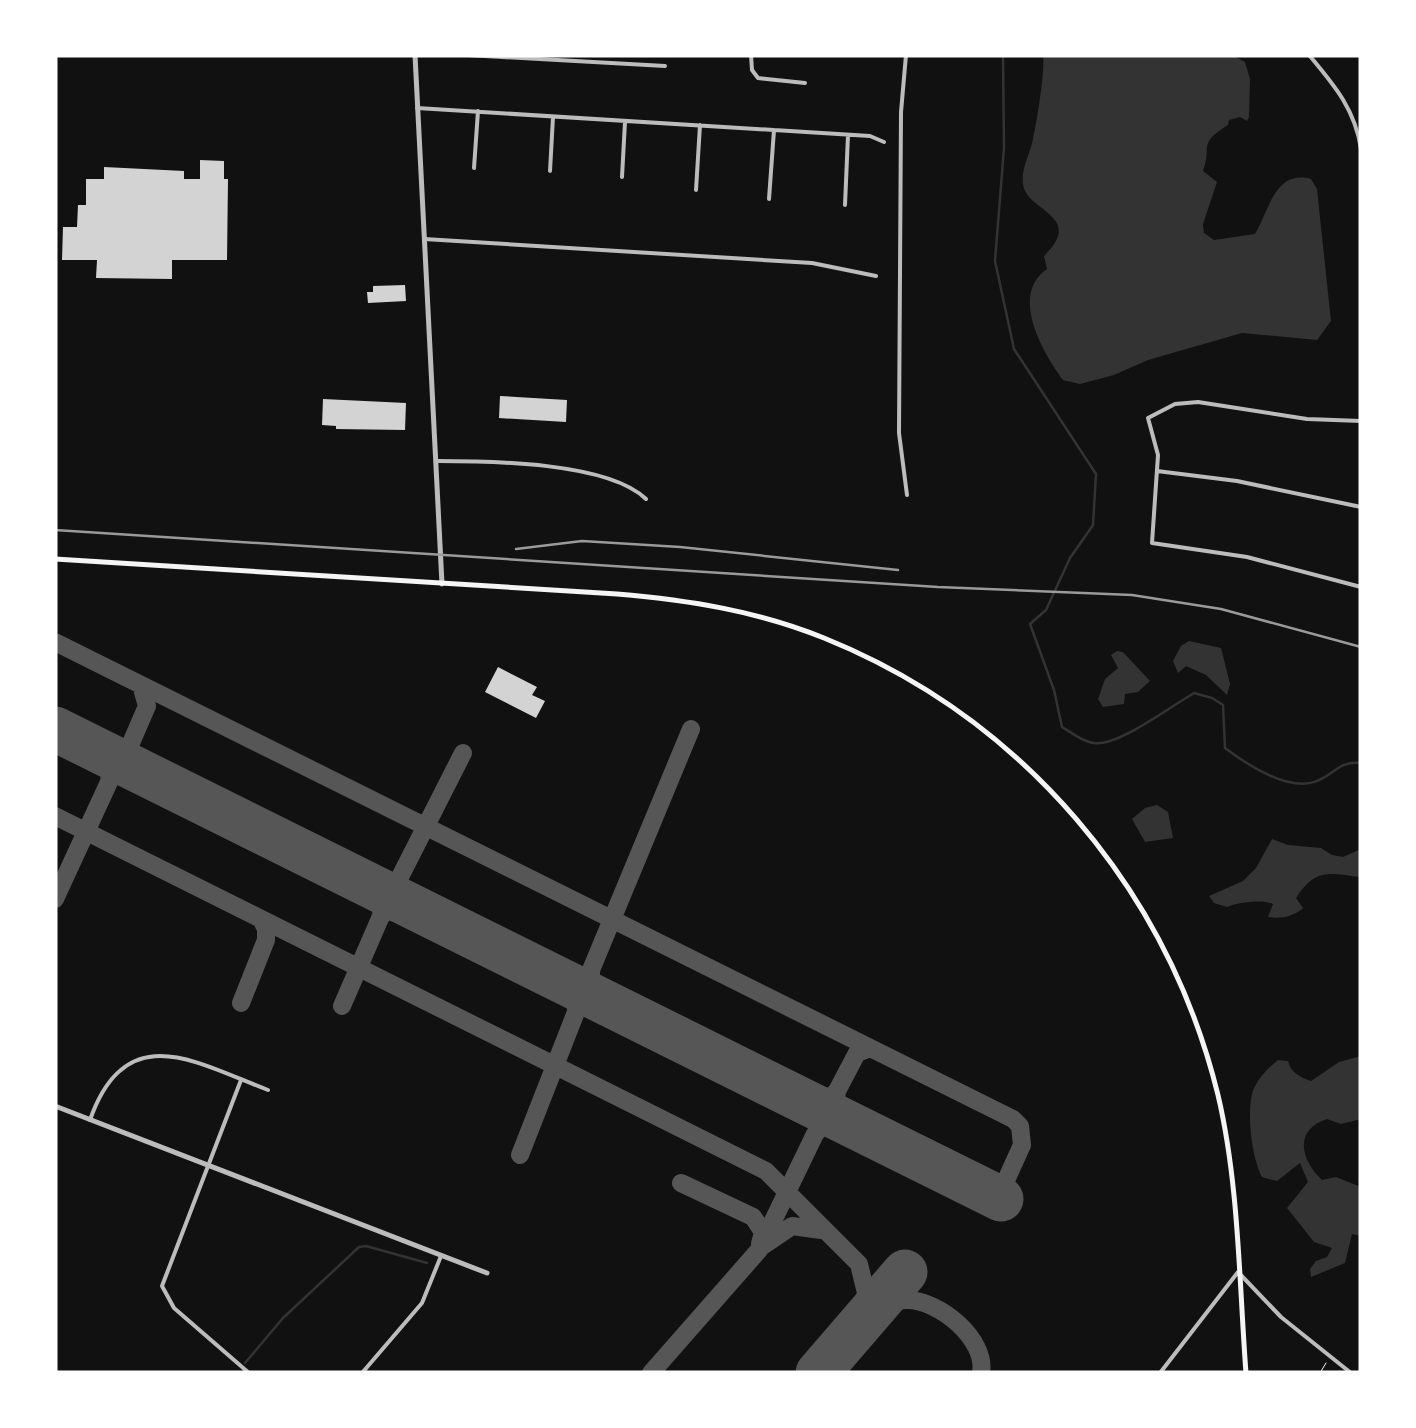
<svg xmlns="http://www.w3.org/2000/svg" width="1416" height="1428" font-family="Figtree,sans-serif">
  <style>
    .water { fill: #333 }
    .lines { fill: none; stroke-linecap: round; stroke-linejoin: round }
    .stream { stroke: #333; stroke-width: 2.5 }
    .taxiway { stroke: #565656; stroke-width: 18 }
    .runway { stroke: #565656; stroke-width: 45 }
    .building { fill: #d3d3d3 }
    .path { stroke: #f5f5f5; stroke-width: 1 }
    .minor { stroke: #bcbcbc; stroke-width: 4 }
    .tertiary { stroke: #bcbcbc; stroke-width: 5 }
    .secondary { stroke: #f5f5f5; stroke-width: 5 }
    .rail { stroke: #9a9a9a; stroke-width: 2.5 }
  </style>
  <rect width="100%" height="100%" fill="#111"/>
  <!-- water -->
  <path class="water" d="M 1043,55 L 1232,55 L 1245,62 L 1250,79 L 1249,117 L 1247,121 L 1240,117 L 1229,120 L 1228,125 C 1196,145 1213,146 1203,171 L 1217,182 L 1203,224 L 1204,233 L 1214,240 L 1255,234 C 1269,211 1275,169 1311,179 L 1317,189 L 1331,321 L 1317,340 L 1242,333 L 1148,360 L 1114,375 L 1080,384 L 1063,380 C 1043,353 1009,295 1047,269 L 1044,256 C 1086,215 1026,212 1023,184 C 1021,167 1030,155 1033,139 C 1037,120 1045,73 1043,55 Z
    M 1189,641 L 1221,648 L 1230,684 L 1227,695 L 1206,675 L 1186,666 L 1178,673 L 1173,661 L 1181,646 Z
    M 1117,651 L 1123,652 L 1150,681 L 1138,692 L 1125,694 L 1124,704 L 1103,707 L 1098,699 L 1105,679 L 1118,668 L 1111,655 Z
    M 1157,805 L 1168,812 L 1173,838 L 1145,842 L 1132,819 L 1145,808 Z
    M 1272,839 L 1288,845 L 1321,848 L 1332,855 L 1343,857 L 1361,849 L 1361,877 C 1332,874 1316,866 1296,898 L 1303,908 C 1293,917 1280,919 1268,917 L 1273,904 C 1263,899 1238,902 1227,907 L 1214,903 L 1209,896 L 1243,881 L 1256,868 Z
    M 1361,1056 L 1361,1119 L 1341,1124 L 1327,1119 C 1293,1130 1301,1160 1322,1180 L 1336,1177 L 1361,1187 L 1361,1236 L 1352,1234 L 1345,1263 L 1311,1277 L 1310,1269 L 1316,1261 L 1327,1257 L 1332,1248 L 1314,1242 L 1287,1208 L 1308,1182 L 1300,1163 L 1277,1181 L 1262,1177 C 1252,1159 1246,1111 1253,1091 C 1257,1079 1269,1067 1278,1060 L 1288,1061 C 1291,1073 1300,1077 1311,1081 L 1339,1062 Z"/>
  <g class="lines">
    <!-- stream -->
    <path class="stream" d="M 1003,55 L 1004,148 L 995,261 L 1014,349 L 1096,474 L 1093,525 L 1070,558 L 1046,610 L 1030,624 L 1054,690 L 1062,727 C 1072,733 1087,745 1100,743 C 1123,742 1172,706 1194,693 L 1212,698 L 1223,705 L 1225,748 C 1246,764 1291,794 1319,780 C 1335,773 1340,761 1361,763
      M 245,1363 L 283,1318 L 359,1247 L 366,1246 L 427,1263"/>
    <!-- taxiway -->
    <path class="taxiway" d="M 55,642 L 1013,1119 L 1020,1126 L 1022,1145 L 998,1198
      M 138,770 L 128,750 L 147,706 L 141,685
      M 55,816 L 766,1171 L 859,1264 L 866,1293 L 857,1328
      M 55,899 L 109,782 L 111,765 L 101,751
      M 381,916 L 394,906 L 411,906
      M 603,1001 L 591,988 L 591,970 L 691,729
      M 241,1003 L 266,940 L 266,929 L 261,919
      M 342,1006 L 381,916 L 382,901 L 374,887 L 394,883 L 400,877 L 463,753
      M 805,1102 L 824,1103 L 837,1091
      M 843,1121 L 835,1107 L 837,1091 L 857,1053 L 870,1048
      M 520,1155 L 576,1012 L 575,994 L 561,980
      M 681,1183 L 753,1217 L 763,1232 L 760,1244
      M 764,1245 L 792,1226 L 821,1230
      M 875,1307 C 885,1304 896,1300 907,1300 C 940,1300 987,1340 981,1373
      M 651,1373 L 759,1250 L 815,1134 L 826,1122 L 843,1121"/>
    <!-- runway -->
    <path class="runway" d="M 55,729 L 1001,1199
      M 818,1373 L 905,1272"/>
  </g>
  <!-- building -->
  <path class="building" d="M 200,160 L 224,161 L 224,179 L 228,179 L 227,260 L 172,260 L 172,279 L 96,278 L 97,260 L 62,260 L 63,227 L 77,227 L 78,205 L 86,205 L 86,179 L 104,179 L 104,167 L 184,171 L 184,179 L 200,179 Z
    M 405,285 L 406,301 L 368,303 L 367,292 L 373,292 L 373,286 Z
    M 500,396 L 567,400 L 566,422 L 499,418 Z
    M 323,399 L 406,403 L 405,430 L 336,429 L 336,426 L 322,425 Z
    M 498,667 L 537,687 L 532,695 L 545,701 L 536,718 L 485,692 Z"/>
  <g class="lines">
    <!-- path -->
    <path class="path" d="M 1320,1373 L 1326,1363"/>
    <!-- minor -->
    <path class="minor" d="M 467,55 L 665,66
      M 751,55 L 752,70 L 758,78 L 805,83
      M 906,55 L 901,112 L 899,433 L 907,495
      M 1309,55 C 1334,85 1355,109 1361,149
      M 417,108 L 870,136 L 884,142
      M 474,168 L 478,111
      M 550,171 L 553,117
      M 622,177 L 625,122
      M 696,190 L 700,125
      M 769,199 L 774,130
      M 845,205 L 848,135
      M 424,239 L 812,263 L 876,276
      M 1361,421 L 1307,419 L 1198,402 L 1175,404 L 1148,418 L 1158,455 L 1152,543 L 1247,557 L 1361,587
      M 437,461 C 490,461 608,462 646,499
      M 1157,471 L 1237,481 L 1361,507
      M 241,1080 L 162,1286 L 174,1308 L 249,1373
      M 90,1120 C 126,1017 197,1063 268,1090
      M 362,1373 L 422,1303 L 441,1256
      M 1160,1373 L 1238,1272 L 1281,1317 L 1351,1373"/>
    <!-- tertiary -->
    <path class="tertiary" d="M 415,55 L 442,584
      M 55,1106 L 487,1273"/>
    <!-- secondary -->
    <path class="secondary" d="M 55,559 L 617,594 C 688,600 758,611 824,638 C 1022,718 1167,888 1218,1095 C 1239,1184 1239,1281 1246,1373"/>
    <!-- rail -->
    <path class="rail" d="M 55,530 L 938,587 L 1132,595 L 1221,609 L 1361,647
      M 516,549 L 582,541 L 680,547 L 898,570"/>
  </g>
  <!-- border -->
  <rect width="1416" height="1428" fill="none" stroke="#ffffff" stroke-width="115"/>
</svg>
